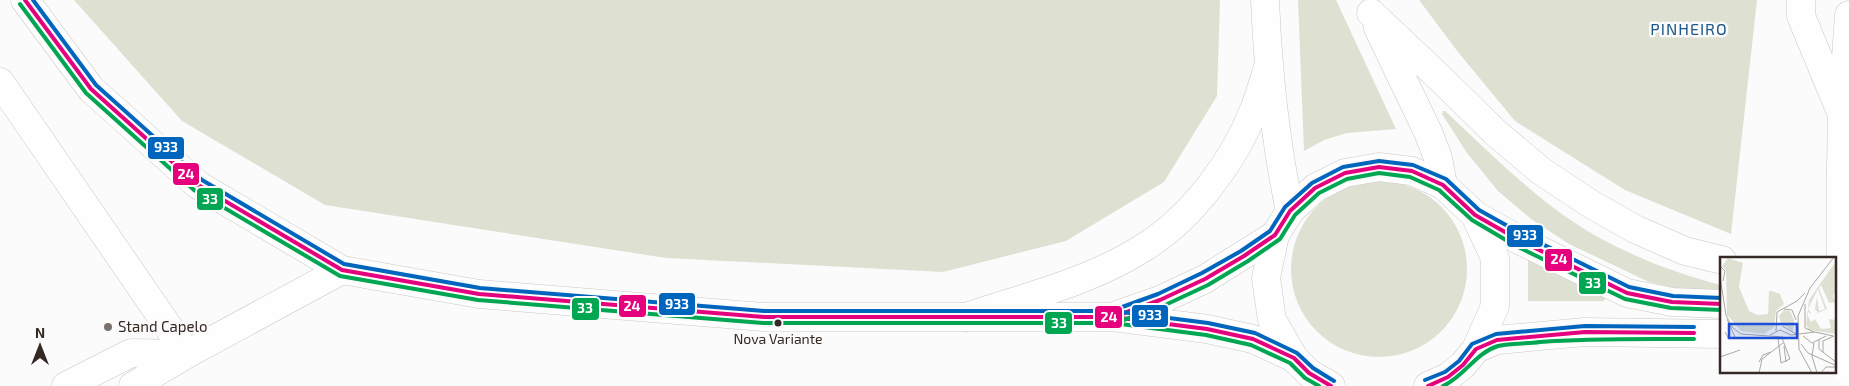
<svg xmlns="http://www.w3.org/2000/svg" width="1849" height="386" font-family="'Exo 2',sans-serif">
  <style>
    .green { fill: #dee1d2 }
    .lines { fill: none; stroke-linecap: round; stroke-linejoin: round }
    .minor-casing { stroke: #ccc7c4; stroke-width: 29 }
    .major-casing { stroke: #ccc7c4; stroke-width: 29 }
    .highway-casing { stroke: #ccc7c4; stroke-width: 29 }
    .minor { stroke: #fefefe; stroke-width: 28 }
    .major { stroke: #fefefe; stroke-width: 28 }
    .highway { stroke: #fefefe; stroke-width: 28 }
    .highway-bridge-casing { stroke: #ccc7c4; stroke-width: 29; stroke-linecap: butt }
    .highway-bridge { stroke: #fefefe; stroke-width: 28 }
    .bus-1-casing { stroke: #fbfbfb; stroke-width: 8 }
    .bus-2-casing { stroke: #fbfbfb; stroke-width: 8 }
    .bus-3-casing { stroke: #fbfbfb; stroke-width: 8 }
    .bus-1 { stroke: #e5007d; stroke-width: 4 }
    .bus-2 { stroke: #00a651; stroke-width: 4 }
    .bus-3 { stroke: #0065bd; stroke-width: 4 }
    .bus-dot { fill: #342924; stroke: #fbfbfb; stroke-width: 2 }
    .poi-dot { fill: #7a726f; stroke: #fbfbfb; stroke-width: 2 }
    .labels { text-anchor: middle; stroke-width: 5; stroke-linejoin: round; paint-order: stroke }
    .bus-label { font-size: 14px; fill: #342924; stroke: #fbfbfb }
    .poi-label { font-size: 15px; fill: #342924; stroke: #fbfbfb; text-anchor: start }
    .neighbourhood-label { font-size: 16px; letter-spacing: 1px; fill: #1b5788; stroke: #fbfbfb }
    .inset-road { fill: none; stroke: #aba7a5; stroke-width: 1 }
    .view { fill: #1d4ed8; fill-opacity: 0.15; stroke: #1d4ed8; stroke-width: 2.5 }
    .inset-edge { fill: none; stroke: #342924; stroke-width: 2.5 }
    .line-badge { stroke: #fbfbfb; stroke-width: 2 }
    .badge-label { font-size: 14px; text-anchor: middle; font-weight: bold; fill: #fff }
  </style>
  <rect width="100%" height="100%" fill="#fbfbfb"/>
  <!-- green -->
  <path class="green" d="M 74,0 L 1220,0 L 1217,96 L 1164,182 L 1066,241 L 943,272 L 666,258 L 325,205 L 182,121 Z
    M 1298,0 L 1336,0 L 1396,129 L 1347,133 L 1324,140 L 1304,151 Z
    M 1419,0 L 1757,0 L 1731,234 L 1625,190 L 1515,121 L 1458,52 Z
    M 1443,111 L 1445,111 C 1487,150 1527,191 1575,223 C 1617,251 1673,273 1721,285 L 1721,294 L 1693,292 L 1649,282 L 1569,244 L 1531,219 L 1498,191 L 1467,153 L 1442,114 Z
    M1291 269a88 88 0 1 1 176 0a88 88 0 1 1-176 0Z
    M 1532,256 L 1604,298 L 1605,299 L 1604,301 L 1528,301 L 1528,259 Z"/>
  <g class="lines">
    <defs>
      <path id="minor" d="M 0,82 L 187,354
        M 66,386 L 131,353 L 187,354
        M 133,386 L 187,354 L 342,270"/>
      <path id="major" d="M 25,0 L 91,89 L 198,185 L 342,270 L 479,294 L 764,317 L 1113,317 L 1207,329 L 1253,339 L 1294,358
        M 1117,315 L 1160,300 L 1205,279 L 1275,235
        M 1476,349 L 1497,340 L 1585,332 L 1722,334
        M 1331,386 L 1309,373 L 1294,358 L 1272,320 L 1266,278 L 1275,235 L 1290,211 L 1315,188 L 1345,173 L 1379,167 L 1412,171 L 1443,185 L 1475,215 L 1519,240 L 1627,293 L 1672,302 L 1722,304
        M 1428,386 L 1448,377 L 1463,365 L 1476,349 L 1495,306 L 1495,258 L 1475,215"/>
      <path id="highway" d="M 1265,0 C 1268,71 1275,141 1290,211
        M 1801,0 L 1801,16 L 1840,110
        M 1371,13 L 1443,81 L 1496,133 L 1541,171 L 1591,204 L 1635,229 L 1685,251 L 1722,260
        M 1378,28 L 1428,132 L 1438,158 L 1443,185
        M 1841,167 L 1842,115 L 1849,15
        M 966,317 C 1025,297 1090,282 1143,248 C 1192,218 1235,160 1255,107 C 1260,94 1264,80 1268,67"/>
    </defs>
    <!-- minor casing -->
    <use href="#minor" class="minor-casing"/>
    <!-- major casing -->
    <use href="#major" class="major-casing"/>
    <!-- highway casing -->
    <use href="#highway" class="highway-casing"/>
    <!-- minor -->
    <use href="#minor" class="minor"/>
    <!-- major -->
    <use href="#major" class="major"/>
    <!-- highway -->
    <use href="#highway" class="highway"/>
    <defs>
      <path id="highway-bridge" d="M 1841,167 L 1841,257 L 1849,371"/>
    </defs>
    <!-- highway-bridge casing -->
    <use href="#highway-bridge" class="highway-bridge-casing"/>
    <!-- highway-bridge -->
    <use href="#highway-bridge" class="highway-bridge"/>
    <defs>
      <path id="bus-1" d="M 25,0 L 91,89 L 198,185 L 342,270 L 479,294 L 764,317 L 1113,317 L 1207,329 L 1253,339 L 1294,358 L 1309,373 L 1331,386
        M 1116,316 L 1160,300 L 1205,279 L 1244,256 L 1275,235 L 1290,211 L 1315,188 L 1345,173 L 1379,167 L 1412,171 L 1443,185 L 1475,215 L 1519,240 L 1627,293 L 1672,302 L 1722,304
        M 1428,386 L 1448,377 L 1463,365 L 1476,349 L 1497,340 L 1585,332 L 1694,333"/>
      <path id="bus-2" d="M 20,4 L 86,93 L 194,190 L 340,276 L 478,300 L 763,323 L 1113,323 L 1206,335 L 1251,345 L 1290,363 L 1305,378 L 1319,386
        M 1118,322 L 1163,306 L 1208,285 L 1248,261 L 1280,239 L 1295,215 L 1319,193 L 1347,179 L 1379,173 L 1410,177 L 1439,190 L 1472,220 L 1516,246 L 1625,299 L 1671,308 L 1722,310
        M 1443,386 C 1465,376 1475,353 1498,346 C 1511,343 1527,344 1540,342 C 1592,338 1642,339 1694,339"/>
      <path id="bus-3" d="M 33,0 L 96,85 L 202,180 L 344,264 L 480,288 L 764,311 L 1114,311 L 1208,323 L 1255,333 L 1297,353 L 1313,368 L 1334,381
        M 1114,310 L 1158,294 L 1202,273 L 1241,251 L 1270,231 L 1285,207 L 1312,183 L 1343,167 L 1379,161 L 1413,165 L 1446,179 L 1479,210 L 1522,234 L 1629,287 L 1673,296 L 1722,298
        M 1425,380 L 1445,372 L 1459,361 L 1472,344 L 1496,334 L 1585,326 L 1694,327"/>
    </defs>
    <!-- bus-1 casing -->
    <use href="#bus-1" class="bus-1-casing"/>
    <!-- bus-2 casing -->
    <use href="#bus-2" class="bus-2-casing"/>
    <!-- bus-3 casing -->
    <use href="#bus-3" class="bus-3-casing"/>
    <!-- bus-1 -->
    <use href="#bus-1" class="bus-1"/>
    <!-- bus-2 -->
    <use href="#bus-2" class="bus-2"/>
    <!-- bus-3 -->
    <use href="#bus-3" class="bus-3"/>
  </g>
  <!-- markers -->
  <circle class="bus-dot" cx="778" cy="323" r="4.5"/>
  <circle class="poi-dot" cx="108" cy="327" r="5"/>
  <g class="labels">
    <!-- bus labels -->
    <g class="bus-label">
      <text x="778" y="344">Nova Variante</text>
    </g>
    <!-- poi labels -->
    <g class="poi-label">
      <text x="118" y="332">Stand Capelo</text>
    </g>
    <!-- neighbourhood labels -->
    <g class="neighbourhood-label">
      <text x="1689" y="35">PINHEIRO</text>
    </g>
  </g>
  <!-- overview -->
  <g transform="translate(1720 257)">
    <rect width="116" height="116" fill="#fbfbfb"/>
    <path d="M 8,1 L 23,6 L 19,30 L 29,54 L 38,58 L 48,57 L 49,34 L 52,34 L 60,37 L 64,47 L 56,54 L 54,70 L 44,77 L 21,74 L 7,58 L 6,13 L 2,9 ZM 116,4 L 116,35 L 113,39 L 116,45 L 109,46 L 101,28 L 99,31 L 107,52 L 98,56 L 95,52 L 97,40 L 99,54 L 105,52 L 98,32 L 88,52 L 92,57 L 88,55 L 88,59 L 91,65 L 95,62 L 101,72 L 111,71 L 109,62 L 116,63 L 116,77 L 89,73 L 86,68 L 89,43 ZM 64,53 L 70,54 L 74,63 L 73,75 L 61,66 L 59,59 Z" fill="#dee1d2"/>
    <path class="inset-road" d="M 0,9 L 5,14 L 3,24M 0,20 L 6,58 L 12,70 L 21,77 L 63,80M 85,47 L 85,71 L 94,75M 64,52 L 72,53 L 76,63M 62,69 L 76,77M 56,74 L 57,55 L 77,44 L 85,36M 5,75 L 9,82 L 15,80 L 7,62M 50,78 L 60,73 L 71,78 L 95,75 L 113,79M 83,79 L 92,86 L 106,79M 58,81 L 61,106 L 70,102 L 62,81M 99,83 L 99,92 L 117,106M 94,86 L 92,99 L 97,116M 81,87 L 88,96 L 117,109M 64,89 L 66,105M 103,95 L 103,84 L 114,79M 0,100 L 20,93M 39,105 L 43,98 L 51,95M 39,116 L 42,102 L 63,86M 92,116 L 79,92 L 78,59 L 90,31 L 114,0M 101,116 L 106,110 L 115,110"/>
    <path class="view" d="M 9,67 L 77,67 L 77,81 L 9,81 Z"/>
    <rect width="116" height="116" class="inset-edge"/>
  </g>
  <g class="line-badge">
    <rect x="147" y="136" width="38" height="24" rx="5" fill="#0065bd"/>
    <rect x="172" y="162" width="28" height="24" rx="5" fill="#e5007d"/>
    <rect x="196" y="187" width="28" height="24" rx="5" fill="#00a651"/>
    <rect x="1506" y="224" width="38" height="24" rx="5" fill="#0065bd"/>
    <rect x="1544" y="248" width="29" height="24" rx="5" fill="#e5007d"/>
    <rect x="1578" y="271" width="29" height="24" rx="5" fill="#00a651"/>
    <rect x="658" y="292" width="38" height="24" rx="5" fill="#0065bd"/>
    <rect x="618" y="294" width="29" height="24" rx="5" fill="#e5007d"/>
    <rect x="571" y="297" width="29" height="24" rx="5" fill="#00a651"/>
    <rect x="1131" y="304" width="38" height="24" rx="5" fill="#0065bd"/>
    <rect x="1094" y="305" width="29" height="24" rx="5" fill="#e5007d"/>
    <rect x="1044" y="311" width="29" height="24" rx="5" fill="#00a651"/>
  </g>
  <g class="badge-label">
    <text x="166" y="152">933</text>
    <text x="186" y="179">24</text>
    <text x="210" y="204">33</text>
    <text x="1525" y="240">933</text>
    <text x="1559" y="264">24</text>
    <text x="1593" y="288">33</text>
    <text x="677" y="309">933</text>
    <text x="632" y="311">24</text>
    <text x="585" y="313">33</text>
    <text x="1150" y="320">933</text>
    <text x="1109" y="322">24</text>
    <text x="1059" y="328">33</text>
  </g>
  <!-- north arrow -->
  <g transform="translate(40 346)" stroke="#fbfbfb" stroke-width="4" paint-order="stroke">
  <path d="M0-4L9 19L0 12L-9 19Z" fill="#342924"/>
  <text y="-8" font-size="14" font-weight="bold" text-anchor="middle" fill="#342924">N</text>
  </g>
</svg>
